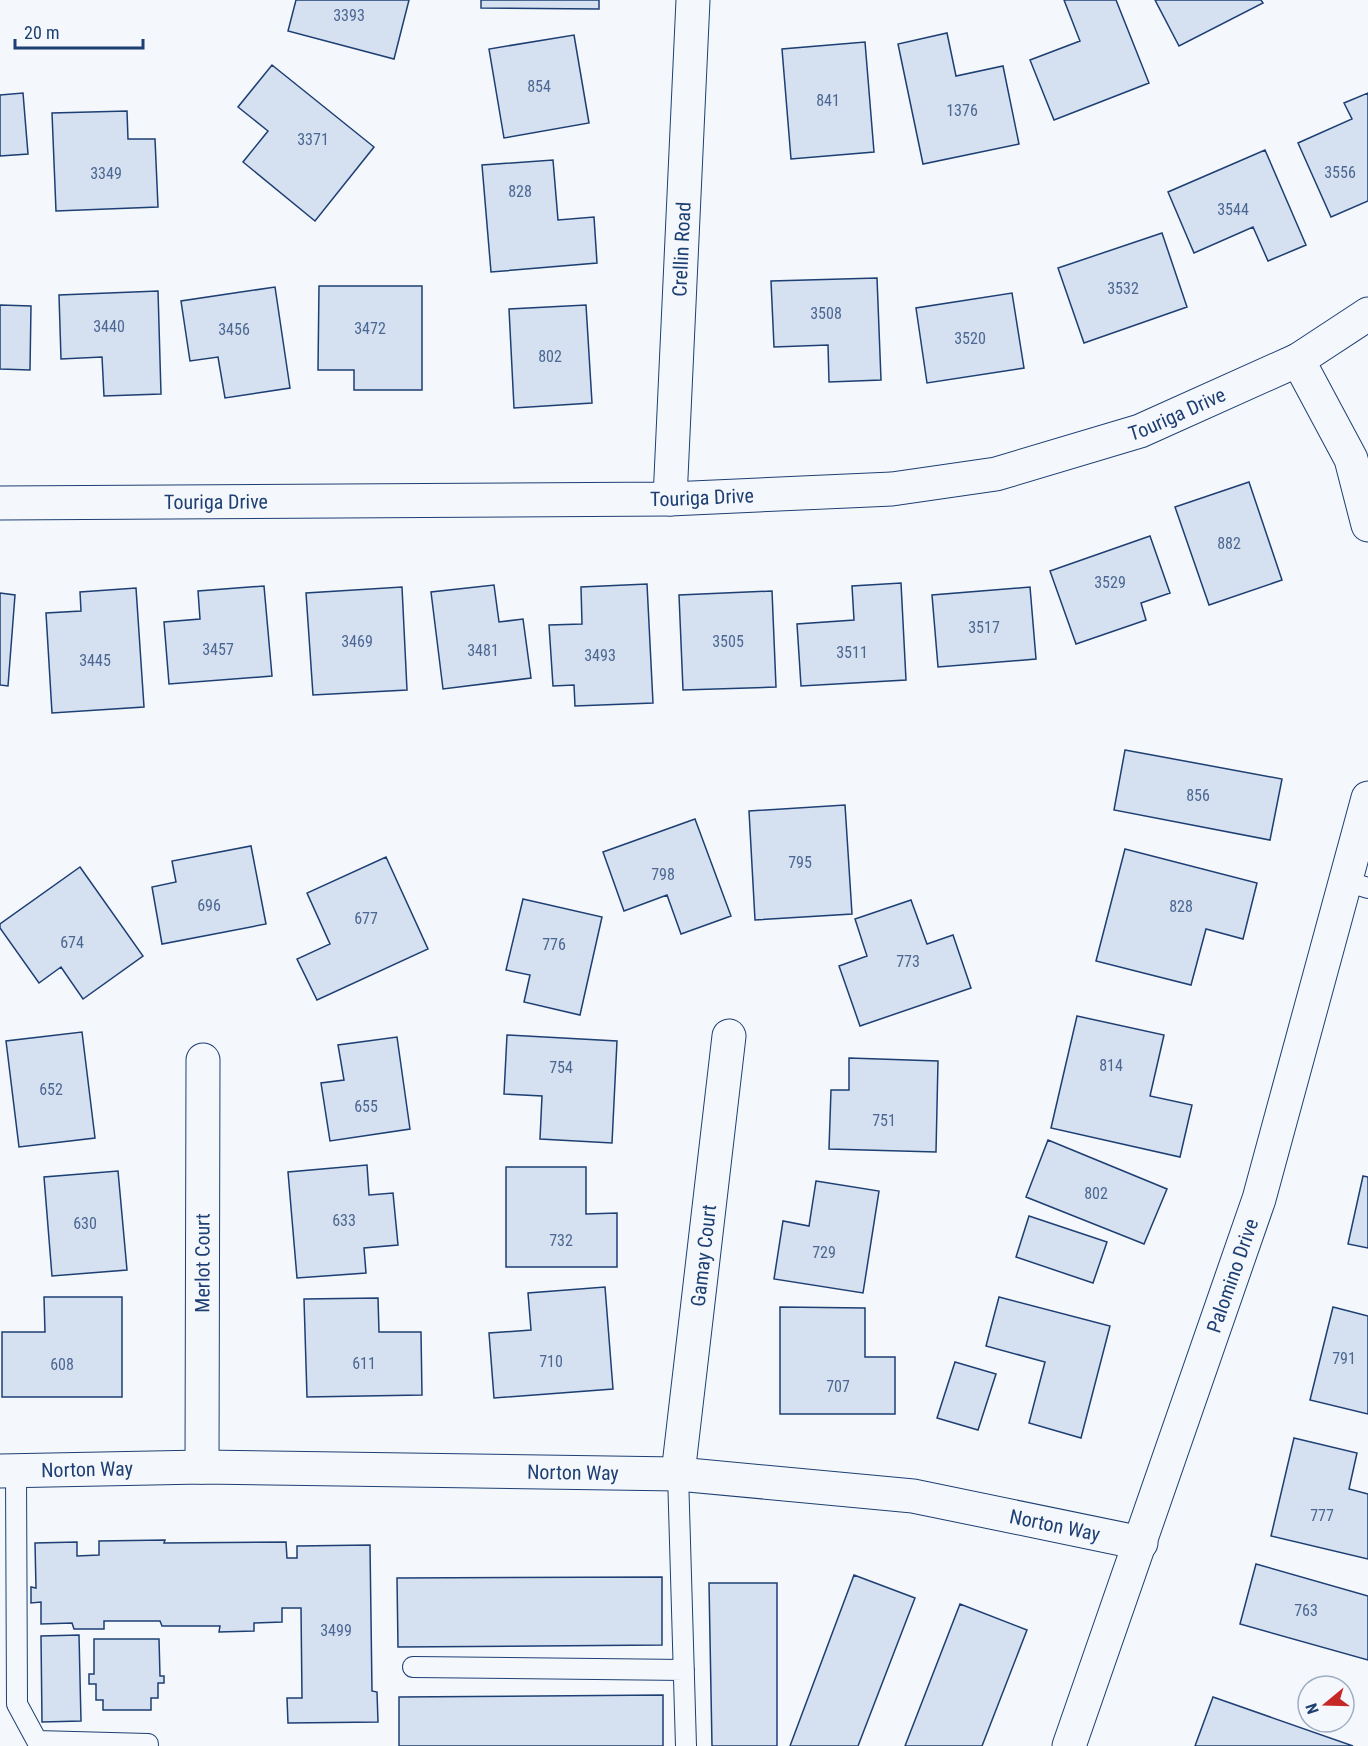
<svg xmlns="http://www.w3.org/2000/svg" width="1368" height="1746" font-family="'Roboto Condensed',sans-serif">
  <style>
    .building { fill: #d5e0f0; stroke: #1d3f73; stroke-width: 1.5 }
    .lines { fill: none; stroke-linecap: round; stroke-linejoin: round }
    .service-casing { stroke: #1d3f73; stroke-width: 22 }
    .minor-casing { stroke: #1d3f73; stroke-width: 35 }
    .service { stroke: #f4f7fb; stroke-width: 20 }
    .minor { stroke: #f4f7fb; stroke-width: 33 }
    .labels { text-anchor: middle; stroke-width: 4.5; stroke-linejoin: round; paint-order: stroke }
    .number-label { font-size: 16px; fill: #4b6792 }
    .street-label { font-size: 20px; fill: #1d3f73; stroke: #f4f7fb }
  </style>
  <rect width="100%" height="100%" fill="#f4f7fb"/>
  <!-- building -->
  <path class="building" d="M 296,0 L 409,0 L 394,59 L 288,31 Z
    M 481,0 L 599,0 L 599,9 L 481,8 Z
    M 1064,0 L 1116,0 L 1149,83 L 1054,120 L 1030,60 L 1080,41 Z
    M 1155,0 L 1261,0 L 1263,3 L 1179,46 Z
    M 947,33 L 956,76 L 1003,66 L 1019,144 L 923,164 L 898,44 Z
    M 574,35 L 589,123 L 504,138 L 489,49 Z
    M 865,42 L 874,152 L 791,159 L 782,49 Z
    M 272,65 L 374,147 L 315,221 L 243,162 L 268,131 L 238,107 Z
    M 23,93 L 28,154 L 0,156 L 0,95 Z
    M 1368,93 L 1368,201 L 1331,217 L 1298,143 L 1352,119 L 1344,103 Z
    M 127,111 L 128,139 L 155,139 L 158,207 L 56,211 L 52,113 Z
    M 1265,150 L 1306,245 L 1268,261 L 1253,227 L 1194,253 L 1168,192 Z
    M 553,160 L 558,220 L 594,217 L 597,263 L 491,272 L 482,165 Z
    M 1162,233 L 1187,307 L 1084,343 L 1058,268 Z
    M 877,278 L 881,380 L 829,382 L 828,345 L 774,347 L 771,281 Z
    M 319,286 L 422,286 L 422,390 L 354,390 L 354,370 L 318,370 Z
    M 275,287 L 290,388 L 225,398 L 218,357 L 190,361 L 181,301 Z
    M 158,291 L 161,394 L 104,396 L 102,357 L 61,359 L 59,295 Z
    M 1012,293 L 1024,368 L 927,383 L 916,308 Z
    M 0,305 L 31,306 L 30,370 L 0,369 Z
    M 586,305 L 592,403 L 514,408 L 509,309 Z
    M 1249,482 L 1282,580 L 1209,605 L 1175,507 Z
    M 1150,536 L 1170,593 L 1141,603 L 1146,620 L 1076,644 L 1050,571 Z
    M 901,583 L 906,680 L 801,686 L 797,624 L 854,620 L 852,586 Z
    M 647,584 L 653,703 L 575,706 L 574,685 L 553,686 L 549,625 L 582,624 L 581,587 Z
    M 494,585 L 499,622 L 523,619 L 531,678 L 443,689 L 431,592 Z
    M 264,586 L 272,676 L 169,684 L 164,622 L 200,619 L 198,591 Z
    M 402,587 L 407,690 L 313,695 L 306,593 Z
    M 1030,587 L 1036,659 L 938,667 L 932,595 Z
    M 136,588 L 144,707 L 52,713 L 46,613 L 81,611 L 80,592 Z
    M 772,591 L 776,687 L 683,690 L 679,595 Z
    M 0,593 L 15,595 L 8,686 L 0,685 Z
    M 1125,750 L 1282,779 L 1270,840 L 1114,810 Z
    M 845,805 L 852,914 L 755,920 L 749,811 Z
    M 695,819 L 731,916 L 681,934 L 667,895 L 624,911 L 603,852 Z
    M 251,846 L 266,924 L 162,944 L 152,887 L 176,882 L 172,861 Z
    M 1125,849 L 1257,883 L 1243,939 L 1206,929 L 1191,985 L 1096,961 Z
    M 386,857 L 428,949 L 317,1000 L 297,959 L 330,944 L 307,893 Z
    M 80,867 L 143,956 L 83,999 L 61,967 L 39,983 L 0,928 L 0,924 Z
    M 523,899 L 602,917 L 580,1015 L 524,1002 L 530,975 L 506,970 Z
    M 911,900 L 927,944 L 953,935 L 971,988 L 860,1026 L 839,966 L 867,956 L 855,919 Z
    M 1077,1016 L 1164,1035 L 1150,1096 L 1192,1105 L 1180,1157 L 1051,1128 Z
    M 82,1032 L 95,1138 L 19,1147 L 6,1041 Z
    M 507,1035 L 617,1041 L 612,1143 L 540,1139 L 542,1096 L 504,1094 Z
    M 397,1037 L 410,1129 L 330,1141 L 321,1083 L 344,1080 L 338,1045 Z
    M 849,1058 L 938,1061 L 936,1152 L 829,1149 L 831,1090 L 849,1090 Z
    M 1048,1140 L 1167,1189 L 1144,1244 L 1026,1197 Z
    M 367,1165 L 369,1195 L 393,1193 L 398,1245 L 364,1248 L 366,1273 L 297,1278 L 288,1172 Z
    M 506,1167 L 586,1167 L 586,1214 L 617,1213 L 617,1267 L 506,1267 Z
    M 118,1171 L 127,1270 L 52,1276 L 44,1177 Z
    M 1363,1176 L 1368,1177 L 1368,1248 L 1348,1244 Z
    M 816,1181 L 879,1191 L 863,1293 L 774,1279 L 783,1221 L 809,1226 Z
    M 1029,1216 L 1107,1242 L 1093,1283 L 1016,1257 Z
    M 605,1287 L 613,1389 L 494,1398 L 489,1333 L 531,1330 L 528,1293 Z
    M 44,1297 L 122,1297 L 122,1397 L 2,1397 L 2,1332 L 45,1332 Z
    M 999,1297 L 1110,1326 L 1081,1438 L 1029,1423 L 1045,1362 L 986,1346 Z
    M 378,1298 L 379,1332 L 421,1332 L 422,1395 L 307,1397 L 304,1299 Z
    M 780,1307 L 865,1308 L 865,1357 L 895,1357 L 895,1414 L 780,1414 Z
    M 1333,1307 L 1368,1316 L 1368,1414 L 1310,1400 Z
    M 955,1362 L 996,1374 L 978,1430 L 937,1418 Z
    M 1294,1438 L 1357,1453 L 1349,1489 L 1368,1494 L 1368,1559 L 1271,1536 Z
    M 165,1540 L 164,1543 L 286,1542 L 287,1558 L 297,1558 L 297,1546 L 370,1545 L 372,1691 L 377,1692 L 378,1722 L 288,1723 L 287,1698 L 302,1698 L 301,1608 L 282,1608 L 282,1622 L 254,1623 L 254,1631 L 219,1632 L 220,1626 L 162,1626 L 160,1621 L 104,1621 L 104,1629 L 74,1629 L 72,1623 L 41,1624 L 41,1602 L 31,1603 L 31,1587 L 36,1588 L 35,1543 L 77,1542 L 77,1556 L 99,1555 L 99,1541 Z
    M 1256,1564 L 1368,1596 L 1368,1660 L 1240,1624 Z
    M 854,1575 L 915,1598 L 858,1746 L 790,1746 Z
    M 662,1577 L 662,1645 L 398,1647 L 397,1578 Z
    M 709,1583 L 777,1583 L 777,1746 L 712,1746 Z
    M 960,1604 L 1027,1630 L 982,1746 L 905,1746 Z
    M 79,1635 L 81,1721 L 42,1722 L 41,1636 Z
    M 94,1639 L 159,1639 L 160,1676 L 164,1676 L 164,1683 L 158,1683 L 158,1698 L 151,1698 L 151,1710 L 103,1710 L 103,1700 L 96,1700 L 96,1684 L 89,1684 L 89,1674 L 94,1674 Z
    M 663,1695 L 663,1746 L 399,1746 L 399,1697 Z
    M 1213,1697 L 1353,1746 L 1195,1746 Z"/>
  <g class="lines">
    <defs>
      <path id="service" d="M 1345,881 L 1368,888
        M 16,1471 L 17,1704 L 37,1741 L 148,1744
        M 678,1474 L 686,1746
        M 413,1667 L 684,1670"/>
      <g id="minor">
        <path d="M 1298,360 L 1351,459 L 1368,525"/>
        <path id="s1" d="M 670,499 L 693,0"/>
        <path id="s2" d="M 0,503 L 670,499 L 892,489 L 996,474 L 1140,431 L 1298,360 L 1368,314"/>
        <path id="s3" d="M 202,1467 L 203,1060"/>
        <path id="s4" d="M 0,1471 L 202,1467 L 678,1474 L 913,1496 L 1141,1543"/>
        <path id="s5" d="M 678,1474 L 729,1036"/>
        <path id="s6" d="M 1069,1746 L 1259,1199 L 1368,798"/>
      </g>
    </defs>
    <!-- service casing -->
    <use href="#service" class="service-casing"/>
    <!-- minor casing -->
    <use href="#minor" class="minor-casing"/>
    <!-- service -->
    <use href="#service" class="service"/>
    <!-- minor -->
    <use href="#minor" class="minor"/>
  </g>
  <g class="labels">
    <!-- number labels -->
    <g class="number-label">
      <text x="349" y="21">3393</text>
      <text x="539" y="92">854</text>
      <text x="828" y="106">841</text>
      <text x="962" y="116">1376</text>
      <text x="313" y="145">3371</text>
      <text x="1340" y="178">3556</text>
      <text x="106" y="179">3349</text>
      <text x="520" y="197">828</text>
      <text x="1233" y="215">3544</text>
      <text x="1123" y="294">3532</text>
      <text x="826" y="319">3508</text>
      <text x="109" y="332">3440</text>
      <text x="370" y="334">3472</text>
      <text x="234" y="335">3456</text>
      <text x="970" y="344">3520</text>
      <text x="550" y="362">802</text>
      <text x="1229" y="549">882</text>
      <text x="1110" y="588">3529</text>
      <text x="984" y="633">3517</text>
      <text x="357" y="647">3469</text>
      <text x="728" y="647">3505</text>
      <text x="218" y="655">3457</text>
      <text x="483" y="656">3481</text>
      <text x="852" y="658">3511</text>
      <text x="600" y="661">3493</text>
      <text x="95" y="666">3445</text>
      <text x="1198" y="801">856</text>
      <text x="800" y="868">795</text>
      <text x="663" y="880">798</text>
      <text x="209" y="911">696</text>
      <text x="1181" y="912">828</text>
      <text x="366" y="924">677</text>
      <text x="72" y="948">674</text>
      <text x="554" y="950">776</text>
      <text x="908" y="967">773</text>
      <text x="1111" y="1071">814</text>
      <text x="561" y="1073">754</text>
      <text x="51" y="1095">652</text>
      <text x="366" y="1112">655</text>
      <text x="884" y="1126">751</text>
      <text x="1096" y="1199">802</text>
      <text x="344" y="1226">633</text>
      <text x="85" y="1229">630</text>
      <text x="561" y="1246">732</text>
      <text x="824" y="1258">729</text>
      <text x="1344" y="1364">791</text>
      <text x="551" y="1367">710</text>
      <text x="364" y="1369">611</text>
      <text x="62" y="1370">608</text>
      <text x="838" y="1392">707</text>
      <text x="1322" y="1521">777</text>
      <text x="1306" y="1616">763</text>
      <text x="336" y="1636">3499</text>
    </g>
    <!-- street labels -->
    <g class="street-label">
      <text dy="7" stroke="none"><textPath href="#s1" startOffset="250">Crellin Road</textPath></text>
      <text dy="7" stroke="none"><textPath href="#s2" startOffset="1188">Touriga Drive</textPath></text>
      <text dy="7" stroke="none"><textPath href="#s2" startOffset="702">Touriga Drive</textPath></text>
      <text dy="7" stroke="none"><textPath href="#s2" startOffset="216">Touriga Drive</textPath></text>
      <text dy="7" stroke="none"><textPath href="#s5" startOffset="220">Gamay Court</textPath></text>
      <text dy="7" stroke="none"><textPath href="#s3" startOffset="204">Merlot Court</textPath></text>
      <text dy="7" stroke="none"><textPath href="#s6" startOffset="498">Palomino Drive</textPath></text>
      <text dy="7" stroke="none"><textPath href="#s4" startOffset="87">Norton Way</textPath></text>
      <text dy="7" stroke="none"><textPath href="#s4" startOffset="573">Norton Way</textPath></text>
      <text dy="7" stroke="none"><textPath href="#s4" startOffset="1059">Norton Way</textPath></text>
    </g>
  </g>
  <!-- north arrow -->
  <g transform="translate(1326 1704) rotate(251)"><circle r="28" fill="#f4f7fb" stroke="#9eadc5" stroke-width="1.5"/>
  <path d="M0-4.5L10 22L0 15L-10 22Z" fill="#c62828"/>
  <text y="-9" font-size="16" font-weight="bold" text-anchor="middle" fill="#1d3f73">N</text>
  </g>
  <!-- scale -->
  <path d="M15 39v9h128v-9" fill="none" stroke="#1d3f73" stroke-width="3"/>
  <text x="24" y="39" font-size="18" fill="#1d3f73" stroke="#f4f7fb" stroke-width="4.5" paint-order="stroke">20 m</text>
</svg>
